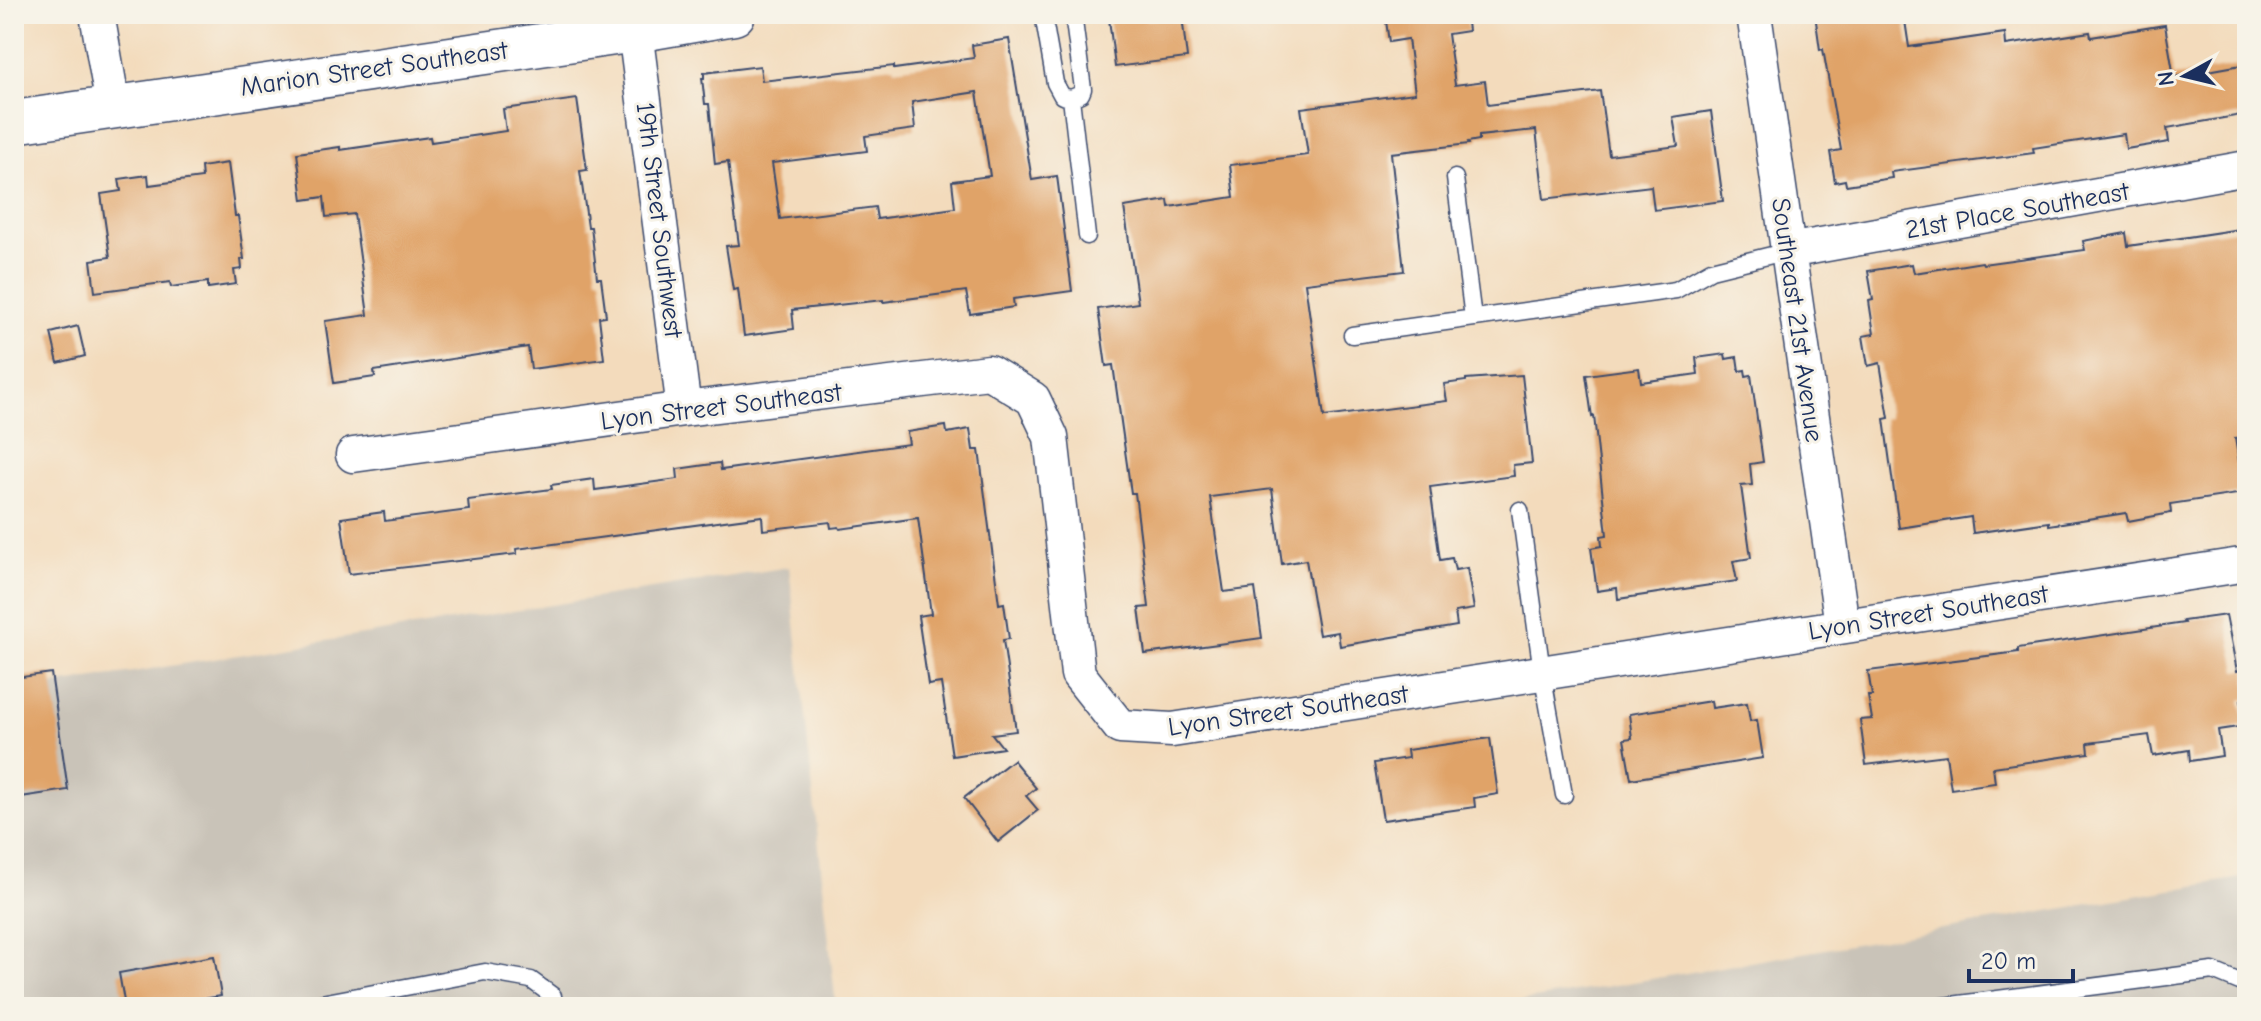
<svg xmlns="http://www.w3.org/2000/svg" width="2261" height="1021" font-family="'Comic Neue',sans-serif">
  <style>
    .industrial { fill: #c9c3b8 }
    .building { fill: #e0a368; fill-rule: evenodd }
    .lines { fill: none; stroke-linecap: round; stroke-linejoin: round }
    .service-casing { stroke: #3b496c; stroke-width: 19 }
    .minor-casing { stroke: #3b496c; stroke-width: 37 }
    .tertiary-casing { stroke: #3b496c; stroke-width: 45 }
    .service { stroke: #fff; stroke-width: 16 }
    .minor { stroke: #fff; stroke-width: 34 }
    .tertiary { stroke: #fff; stroke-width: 42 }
    .labels { text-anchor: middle; stroke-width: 6; stroke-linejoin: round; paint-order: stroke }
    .street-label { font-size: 26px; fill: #1b2f5e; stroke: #f7f3e8 }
  </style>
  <rect width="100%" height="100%" fill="#f7f3e8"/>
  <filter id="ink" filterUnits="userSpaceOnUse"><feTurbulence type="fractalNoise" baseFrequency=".0125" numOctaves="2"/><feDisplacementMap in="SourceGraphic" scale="16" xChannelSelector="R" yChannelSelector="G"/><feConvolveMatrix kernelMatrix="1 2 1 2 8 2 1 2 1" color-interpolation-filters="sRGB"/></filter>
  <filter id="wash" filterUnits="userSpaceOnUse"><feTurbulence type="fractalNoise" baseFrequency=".006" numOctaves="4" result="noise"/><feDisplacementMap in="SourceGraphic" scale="32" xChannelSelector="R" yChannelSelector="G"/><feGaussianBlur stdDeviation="1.8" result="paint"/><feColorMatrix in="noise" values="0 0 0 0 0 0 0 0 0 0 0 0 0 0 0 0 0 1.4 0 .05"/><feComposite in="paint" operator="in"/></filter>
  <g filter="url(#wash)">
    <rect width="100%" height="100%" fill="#f3dbbc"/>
    <!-- industrial -->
    <path class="industrial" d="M 789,567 L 836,1007 L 14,1007 L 14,691 Z
      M 2247,877 L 2247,1007 L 1488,1007 Z"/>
    <g id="blocks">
      <!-- building -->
      <path class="building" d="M 1146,14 L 1147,20 L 1182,16 L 1187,58 L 1115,67 L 1109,19 Z
        M 1385,14 L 1466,14 L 1468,31 L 1448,34 L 1455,85 L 1485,81 L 1488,105 L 1600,91 L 1609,155 L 1678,146 L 1673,117 L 1711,111 L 1723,201 L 1654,210 L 1651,186 L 1544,199 L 1536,130 L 1479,136 L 1479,140 L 1468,142 L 1469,144 L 1391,153 L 1404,271 L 1305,283 L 1324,417 L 1447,401 L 1444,384 L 1466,381 L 1466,379 L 1522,375 L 1532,463 L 1513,465 L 1514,476 L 1430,487 L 1440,560 L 1452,558 L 1455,570 L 1467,568 L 1474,609 L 1455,612 L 1457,626 L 1340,646 L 1338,632 L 1319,635 L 1306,560 L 1282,564 L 1272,489 L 1210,497 L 1224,592 L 1255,588 L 1262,638 L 1145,654 L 1139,608 L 1149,607 L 1135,493 L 1131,493 L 1113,365 L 1106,366 L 1098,309 L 1138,303 L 1124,207 L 1168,200 L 1169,207 L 1234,197 L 1230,165 L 1308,155 L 1301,108 L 1415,93 L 1408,39 L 1389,42 Z
        M 1815,14 L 1904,14 L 1909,47 L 2005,33 L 2006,45 L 2090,32 L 2091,37 L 2165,25 L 2174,77 L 2247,64 L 2247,114 L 2167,128 L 2169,142 L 2126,149 L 2124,134 L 2033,148 L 2034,153 L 1891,172 L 1892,178 L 1846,185 L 1845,180 L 1835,182 L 1830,152 L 1841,150 L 1823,49 L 1820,50 Z
        M 1009,39 L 1032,180 L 1057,176 L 1072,291 L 1013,299 L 1014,307 L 970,314 L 966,291 L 883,302 L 883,300 L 792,310 L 794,329 L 744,336 L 738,289 L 733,290 L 726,246 L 739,245 L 728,162 L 715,164 L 709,104 L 705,104 L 702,78 L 704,78 L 704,73 L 760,66 L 762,81 L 894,66 L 894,69 L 974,58 L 972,45 ZM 977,92 L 990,176 L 952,181 L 955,208 L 877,219 L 875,207 L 780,219 L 772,163 L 867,151 L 865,136 L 915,129 L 912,102 Z
        M 577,99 L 587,170 L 580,171 L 588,227 L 591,227 L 597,278 L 601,278 L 606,316 L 599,317 L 604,359 L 531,369 L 528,347 L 374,371 L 375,377 L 334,383 L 325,321 L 368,315 L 354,214 L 326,217 L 324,197 L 303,200 L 297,153 L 340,147 L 340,150 L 430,137 L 431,142 L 506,131 L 503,109 Z
        M 228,163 L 235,216 L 238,216 L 244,259 L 241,259 L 242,269 L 234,270 L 236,284 L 208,288 L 208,282 L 171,287 L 170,282 L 95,292 L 91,260 L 110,257 L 101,194 L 121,191 L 119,179 L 148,175 L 149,185 L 202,178 L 201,167 Z
        M 2247,228 L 2247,437 L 2235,438 L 2244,493 L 2170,504 L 2171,513 L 2128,521 L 2126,513 L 2049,525 L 2049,522 L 1973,533 L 1971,517 L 1899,528 L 1884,419 L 1889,418 L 1880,363 L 1868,366 L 1863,336 L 1874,334 L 1869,301 L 1873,300 L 1868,271 L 1912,264 L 1914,273 L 1982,262 L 1983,264 L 2085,250 L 2083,241 L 2126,233 L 2128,246 Z
        M 78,326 L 85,356 L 58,363 L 51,333 Z
        M 1725,354 L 1726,359 L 1737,357 L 1739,371 L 1745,370 L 1746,376 L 1751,375 L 1763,462 L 1750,464 L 1752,485 L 1741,486 L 1751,558 L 1733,561 L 1737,581 L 1618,599 L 1617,588 L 1597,591 L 1591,548 L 1602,546 L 1601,536 L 1607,535 L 1594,416 L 1592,417 L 1586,375 L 1639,368 L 1641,382 L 1698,374 L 1696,358 Z
        M 946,426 L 947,433 L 970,429 L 973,450 L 979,450 L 999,604 L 1004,603 L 1009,639 L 1003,640 L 1016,731 L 992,734 L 1003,748 L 952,756 L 941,683 L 928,685 L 918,616 L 931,614 L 918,518 L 840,529 L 839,527 L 831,528 L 830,522 L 763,530 L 762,516 L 516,549 L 517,554 L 349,574 L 341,518 L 384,512 L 385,521 L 469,510 L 468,500 L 552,489 L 551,485 L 594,479 L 595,490 L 678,479 L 677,469 L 720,463 L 721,470 L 909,444 L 907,432 Z
        M 2226,615 L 2237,671 L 2247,669 L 2247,699 L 2241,700 L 2245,726 L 2218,730 L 2222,756 L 2190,761 L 2189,750 L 2153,756 L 2149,735 L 2088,743 L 2089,753 L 1993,767 L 1995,783 L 1951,789 L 1946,755 L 1866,765 L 1860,720 L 1872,719 L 1868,696 L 1872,696 L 1868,671 L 2018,652 L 2018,648 L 2184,623 L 2183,621 Z
        M 51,673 L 68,790 L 14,798 L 14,678 Z
        M 1711,701 L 1712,708 L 1747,703 L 1750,721 L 1757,720 L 1763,758 L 1631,779 L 1624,739 L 1632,738 L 1629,714 Z
        M 1490,738 L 1498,794 L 1474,798 L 1475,807 L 1383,820 L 1374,763 L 1408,758 L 1407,750 Z
        M 1013,760 L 1036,788 L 1026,796 L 1038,810 L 998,842 L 964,798 Z
        M 214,956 L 221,996 L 155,1007 L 125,1007 L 119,973 Z"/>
    </g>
  </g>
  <g filter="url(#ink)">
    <use href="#blocks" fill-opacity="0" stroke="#3b496c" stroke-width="2"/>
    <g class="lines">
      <defs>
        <path id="service" d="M 1043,14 L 1055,83 L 1062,96 L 1071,98 L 1081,94 L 1083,89 L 1073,14
          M 1071,98 L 1087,236
          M 1455,178 L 1473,318
          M 1352,335 L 1676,290 L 1711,270 L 1788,251
          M 1520,510 L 1542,672 L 1564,795
          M 300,1007 L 485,972 L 531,980 L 553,996 L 554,1007
          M 1936,1007 L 2213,971 L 2247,985"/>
        <path id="minor" d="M 97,14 L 113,106
          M 1754,14 L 1842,625
          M 635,31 L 684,409
          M 1788,251 L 2247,168
          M 353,455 L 684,409 L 989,372 L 1033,399 L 1051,437 L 1078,674 L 1120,727 L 1172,730 L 2247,564"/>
        <path id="tertiary" d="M 14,122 L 635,31 L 734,14"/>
      </defs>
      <!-- service casing -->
      <use href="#service" class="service-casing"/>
      <!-- minor casing -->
      <use href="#minor" class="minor-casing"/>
      <!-- tertiary casing -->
      <use href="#tertiary" class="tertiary-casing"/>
      <!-- service -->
      <use href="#service" class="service"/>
      <!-- minor -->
      <use href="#minor" class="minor"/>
      <!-- tertiary -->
      <use href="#tertiary" class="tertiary"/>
    </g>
  </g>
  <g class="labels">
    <!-- street labels -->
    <g class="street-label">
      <text transform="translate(374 68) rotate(-8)" y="9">Marion Street Southeast</text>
      <text transform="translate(2017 210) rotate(-10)" y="9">21st Place Southeast</text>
      <text transform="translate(660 220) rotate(83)" y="9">19th Street Southwest</text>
      <text transform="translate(1798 320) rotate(82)" y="9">Southeast 21st Avenue</text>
      <text transform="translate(721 406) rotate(-7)" y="9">Lyon Street Southeast</text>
      <text transform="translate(1928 612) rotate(-9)" y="9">Lyon Street Southeast</text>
      <text transform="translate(1288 710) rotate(-8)" y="9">Lyon Street Southeast</text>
    </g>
  </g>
  <!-- margin -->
  <rect width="2261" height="1021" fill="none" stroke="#f7f3e8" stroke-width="48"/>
  <!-- north arrow -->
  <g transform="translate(2185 76) rotate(262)" stroke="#f7f3e8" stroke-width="6" paint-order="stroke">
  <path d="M0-6L14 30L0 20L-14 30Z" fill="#1b2f5e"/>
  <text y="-12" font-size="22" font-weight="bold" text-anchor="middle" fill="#1b2f5e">N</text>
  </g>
  <!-- scale -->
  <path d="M1969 969v12h104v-12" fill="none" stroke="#1b2f5e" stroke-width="4"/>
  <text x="1981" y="969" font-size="24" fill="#1b2f5e" stroke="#f7f3e8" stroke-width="6" paint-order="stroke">20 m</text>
</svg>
